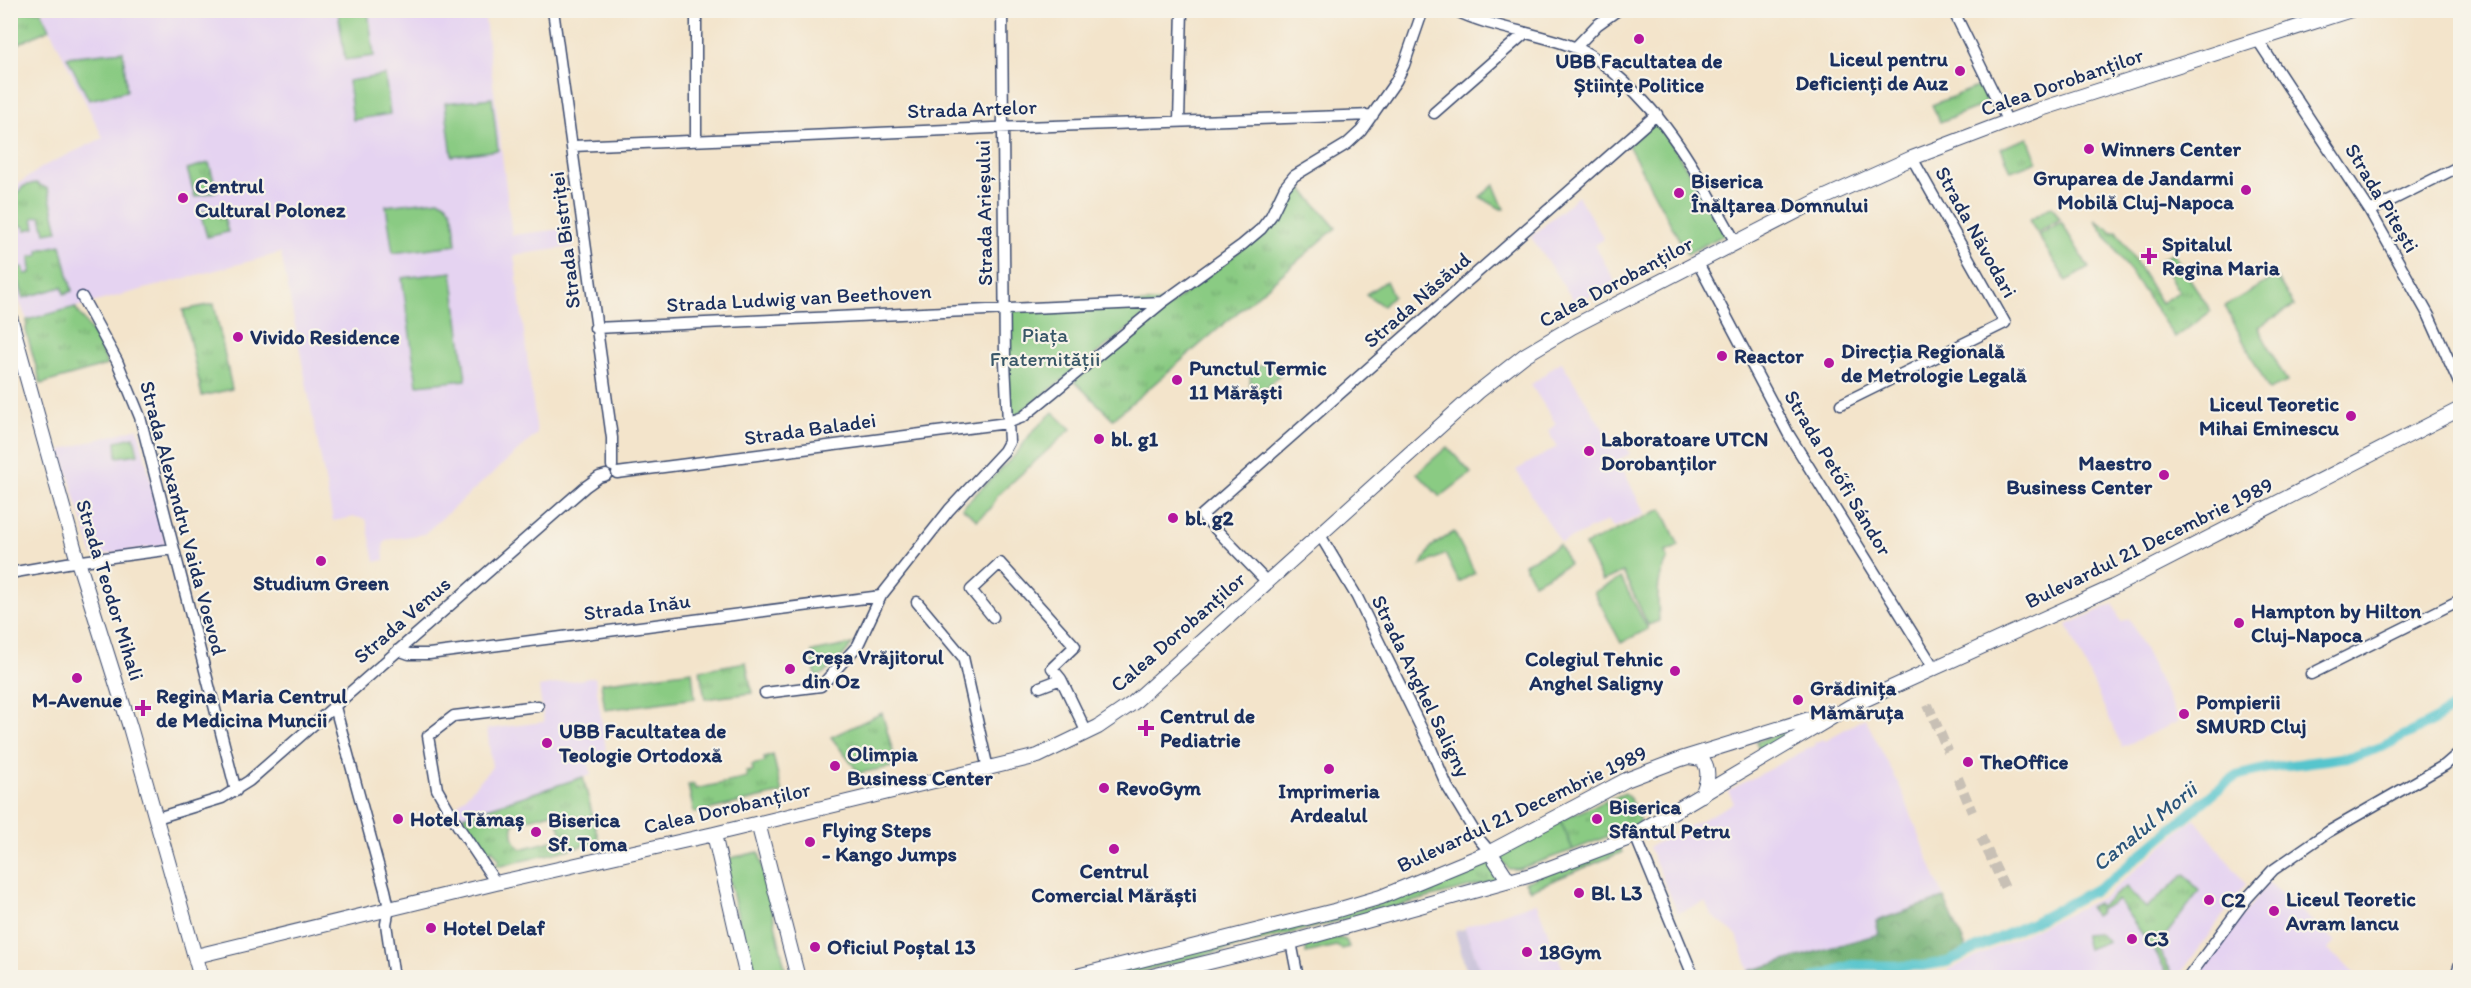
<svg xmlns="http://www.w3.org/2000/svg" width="2471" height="988" font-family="Itim,sans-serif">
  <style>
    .built { fill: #e5d3f1 }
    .industrial { fill: #c7c0d9 }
    .grass { fill: url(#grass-tufts); stroke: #527d70; stroke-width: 1.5; fill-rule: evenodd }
    .forest { fill: url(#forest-crowns); stroke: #456f68; stroke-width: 1.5 }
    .park { fill: #8acb83; stroke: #527d70; stroke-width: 1.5 }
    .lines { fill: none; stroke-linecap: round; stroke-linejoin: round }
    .canal { stroke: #57c5cd; stroke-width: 10 }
    .minor-tunnel { stroke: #c8c0b5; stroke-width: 10; stroke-dasharray: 10 5; stroke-linecap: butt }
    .minor-casing { stroke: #3b4a6e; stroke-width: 13 }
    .major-casing { stroke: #3b4a6e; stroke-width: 16 }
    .minor { stroke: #fff; stroke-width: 10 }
    .major { stroke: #fff; stroke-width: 14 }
    .poi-dot { fill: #b5179e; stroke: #f7f3e8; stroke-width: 2 }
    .labels { text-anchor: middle; stroke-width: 4.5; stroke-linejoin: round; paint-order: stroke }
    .poi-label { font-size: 21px; font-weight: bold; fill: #1b2f5e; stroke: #f7f3e8; text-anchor: start }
    .street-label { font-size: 21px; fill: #1b2f5e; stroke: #f7f3e8 }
    .park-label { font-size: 21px; fill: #375667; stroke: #f7f3e8 }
    .water-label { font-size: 22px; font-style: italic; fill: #2a547a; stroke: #f7f3e8 }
  </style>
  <defs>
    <pattern id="grass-tufts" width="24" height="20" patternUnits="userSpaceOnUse" patternTransform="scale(1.5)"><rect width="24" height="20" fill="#8acb83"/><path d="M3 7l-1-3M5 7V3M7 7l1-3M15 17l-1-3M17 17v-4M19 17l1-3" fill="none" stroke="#70a56e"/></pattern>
    <pattern id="forest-crowns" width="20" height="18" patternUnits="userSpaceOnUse" patternTransform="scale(1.5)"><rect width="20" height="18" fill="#6faf71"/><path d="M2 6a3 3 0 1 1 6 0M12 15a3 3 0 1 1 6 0" fill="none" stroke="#5a8f60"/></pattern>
  </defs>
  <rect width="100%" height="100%" fill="#f7f3e8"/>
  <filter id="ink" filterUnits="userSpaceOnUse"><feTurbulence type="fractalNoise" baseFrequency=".0167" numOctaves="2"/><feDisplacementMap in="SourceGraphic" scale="12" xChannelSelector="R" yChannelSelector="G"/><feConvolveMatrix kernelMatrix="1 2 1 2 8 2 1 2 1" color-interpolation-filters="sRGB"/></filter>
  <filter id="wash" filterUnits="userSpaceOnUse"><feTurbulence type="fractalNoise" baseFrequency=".008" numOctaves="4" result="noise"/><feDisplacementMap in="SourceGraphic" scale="24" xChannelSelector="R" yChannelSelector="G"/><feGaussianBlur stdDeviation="1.35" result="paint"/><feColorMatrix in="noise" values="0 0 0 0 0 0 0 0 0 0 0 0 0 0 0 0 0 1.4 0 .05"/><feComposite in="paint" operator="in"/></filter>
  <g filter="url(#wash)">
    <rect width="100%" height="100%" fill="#f3e4cb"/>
    <!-- built -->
    <path class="built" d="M 41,11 L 484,11 L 512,235 L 570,228 L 573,247 L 514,255 L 537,434 L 424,534 L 386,540 L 383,546 L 384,560 L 375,562 L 366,519 L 355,517 L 333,521 L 281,253 L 27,320 L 11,281 L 11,189 L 44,166 L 103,138 Z
      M 1578,196 L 1604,239 L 1595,245 L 1615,282 L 1576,304 L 1531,237 Z
      M 1561,361 L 1615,448 L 1624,444 L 1630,454 L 1618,460 L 1645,514 L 1613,528 L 1607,521 L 1561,543 L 1516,470 L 1557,447 L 1548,431 L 1556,424 L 1531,385 Z
      M 138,428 L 166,545 L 93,556 L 61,450 Z
      M 2113,604 L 2121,622 L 2129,618 L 2179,721 L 2122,747 L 2067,625 Z
      M 595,677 L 607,756 L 588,759 L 591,775 L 463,816 L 455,808 L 492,767 L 487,729 L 544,722 L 539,687 Z
      M 1865,718 L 1901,789 L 1944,898 L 1876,921 L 1879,934 L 1749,971 L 1737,935 L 1711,915 L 1705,902 L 1678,913 L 1649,847 L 1734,803 L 1728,791 L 1815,745 L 1814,743 L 1823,739 L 1824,741 Z
      M 2194,818 L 2246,884 L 2178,977 L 1950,978 L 1948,970 L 2107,895 Z
      M 2268,882 L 2335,941 L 2328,950 L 2360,977 L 2201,978 L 2199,975 Z
      M 1536,902 L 1566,977 L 1483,977 L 1464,927 Z"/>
    <!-- industrial -->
    <path class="industrial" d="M 1465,929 L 1483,977 L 1468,977 L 1455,931 Z"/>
    <!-- grass -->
    <path class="grass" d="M 10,11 L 41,11 L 50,29 L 11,47 Z
      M 1982,85 L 1989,103 L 1940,122 L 1932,105 Z
      M 2028,138 L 2037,161 L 2011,171 L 2001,148 Z
      M 209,163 L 217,191 L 195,197 L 187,169 Z
      M 36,183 L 48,189 L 58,231 L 45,233 L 41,216 L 33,218 L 35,228 L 25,230 L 24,226 L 20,226 L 18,218 L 12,220 L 14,228 L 11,228 L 11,199 L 24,186 Z
      M 1297,183 L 1336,228 L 1113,419 L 1074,381 L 1268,228 L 1287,194 Z
      M 221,207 L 228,232 L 207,237 L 200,212 Z
      M 2095,220 L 2113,232 L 2117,231 L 2161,303 L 2179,292 L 2160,260 L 2173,253 L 2211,311 L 2175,338 Z
      M 61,245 L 72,291 L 64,294 L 62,287 L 23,298 L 16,268 L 23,267 L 25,274 L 31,273 L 30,257 L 39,255 L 38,250 Z
      M 214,304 L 232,389 L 202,396 L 183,310 Z
      M 75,307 L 100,344 L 107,365 L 41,384 L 26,331 L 27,320 Z
      M 746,662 L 752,693 L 705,699 L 700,670 Z
      M 1842,710 L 1761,752 L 1756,742 Z
      M 882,713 L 897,766 L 859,773 L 831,737 Z
      M 773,755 L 782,793 L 694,813 L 688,785 L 694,784 L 695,789 L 747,778 L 746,772 L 753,771 L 752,765 L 765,762 L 764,758 Z
      M 583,777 L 599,842 L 501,866 L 494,865 L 500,861 L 492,849 L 486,854 L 463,816 ZM 555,812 L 563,838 L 521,849 C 513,842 511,833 514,823 Z
      M 1625,793 C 1632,799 1640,815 1639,824 L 1573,850 L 1560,820 Z
      M 1619,845 L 1622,852 L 1530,890 L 1525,882 Z
      M 1490,859 L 1502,879 L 1119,977 L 1077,978 L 1362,908 L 1410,893 Z
      M 2185,874 L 2199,891 L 2157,947 L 2174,976 L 2169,977 L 2155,952 L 2118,900 L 2099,910 L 2100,913 L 2095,916 L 2089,907 L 2097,903 L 2099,906 L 2126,887 L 2146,908 Z
      M 2097,933 L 2108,941 L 2088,949 L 2084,934 Z
      M 1338,937 L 1346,940 L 1349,947 L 1342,949 L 1336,946 L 1306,953 L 1306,946 L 1311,943 Z"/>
    <!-- forest -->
    <path class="forest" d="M 1944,898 L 1967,950 L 1940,961 L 1922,963 L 1864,962 L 1841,964 L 1808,977 L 1751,977 L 1749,971 L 1879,934 L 1876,921 Z"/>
    <!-- park -->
    <path class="park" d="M 338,11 L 368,11 L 374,56 L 345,60 Z
      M 123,51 L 127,91 L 89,100 L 67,57 Z
      M 385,75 L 390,114 L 353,120 L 348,81 Z
      M 492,98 L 498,150 L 452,156 L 445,103 Z
      M 1657,119 L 1726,234 L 1687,254 L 1628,145 Z
      M 1494,185 L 1504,209 L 1501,209 L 1480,197 Z
      M 439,200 C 457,205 454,229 456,245 L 393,253 L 386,206 Z
      M 2052,206 L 2060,219 L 2037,233 L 2029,220 Z
      M 2061,222 L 2089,268 L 2066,281 L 2038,235 Z
      M 452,272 L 466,380 L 417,385 L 402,278 Z
      M 2276,276 L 2294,306 L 2258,327 L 2287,382 L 2269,390 L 2225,306 Z
      M 1386,281 L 1393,296 L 1383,306 L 1366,294 Z
      M 1163,302 L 1007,423 L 1005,308 Z
      M 1272,361 L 1280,375 L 1265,389 L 1250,388 C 1249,368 1254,368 1272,361 Z
      M 1053,412 L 1071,429 L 998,495 L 991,508 L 977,520 L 962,508 L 1016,454 L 1032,432 Z
      M 134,437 L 138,454 L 117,457 L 116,441 Z
      M 1447,447 L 1471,473 L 1440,497 L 1417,473 Z
      M 1662,509 L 1679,546 L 1666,552 L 1668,559 C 1655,583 1658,595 1659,621 L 1648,625 L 1623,572 L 1602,581 L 1585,545 Z
      M 1454,532 L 1475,573 L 1459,582 L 1445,554 L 1421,566 L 1432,546 Z
      M 1559,545 L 1569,564 L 1534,583 L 1524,564 Z
      M 1621,578 L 1648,629 L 1621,643 L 1594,592 Z
      M 853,644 L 834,666 L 816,678 L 812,652 Z
      M 692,671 L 695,698 L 605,710 L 601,683 Z
      M 1560,820 L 1573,850 L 1519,869 L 1509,869 L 1502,861 L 1504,851 Z
      M 759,852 L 787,977 L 751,977 L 725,859 Z"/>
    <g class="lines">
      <!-- canal -->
      <path class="canal" d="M 1813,978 L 1852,965 L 1922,966 L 1947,962 L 2040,919 L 2106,884 L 2216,791 L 2236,776 L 2268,768 L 2355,756 L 2382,747 L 2435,720 L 2460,702"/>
    </g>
  </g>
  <g filter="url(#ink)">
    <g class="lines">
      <!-- minor-tunnel -->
      <path class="minor-tunnel" d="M 1928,705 L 1948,751
        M 1958,778 L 1972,812
        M 1981,837 L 2005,888"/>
      <defs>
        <path id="minor" d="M 553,10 L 612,438 L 612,466
          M 696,10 L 696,141
          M 1454,10 C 1493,29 1537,32 1576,48 C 1594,55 1607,67 1621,79 C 1673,124 1703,184 1736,243
          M 1953,10 L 2007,120
          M 2257,39 L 2370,211 L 2429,316 L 2460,385
          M 1575,48 L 1597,25 L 1618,10
          M 1434,113 L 1524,34
          M 1179,121 L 1182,10
          M 573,146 L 993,128 L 1373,115
          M 2370,211 L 2460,166
          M 1698,263 L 1789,435 L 1934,668
          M 82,297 L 117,361 L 140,417 L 236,791
          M 595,328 L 1163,302
          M 1841,404 L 2005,323 L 1912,158
          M 617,473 L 1007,423 L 1023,417 L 1163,302 L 1242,245 L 1261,229 L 1271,216 L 1285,187 L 1294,176 L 1347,144 L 1361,131 L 1396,81 L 1404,65 L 1423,10
          M 1320,535 L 1357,597 L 1429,744 L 1447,786 L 1479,839 L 1490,852
          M 10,573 L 67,563 L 173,549
          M 1267,582 L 1202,515 L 1657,114
          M 917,602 L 963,657 L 988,769
          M 993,617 L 971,590 L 1000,563 L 1075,646 L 1052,668 L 1061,679
          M 398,650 L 409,654 L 429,654 L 881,596
          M 2311,674 L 2460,600
          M 1040,687 L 1061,679 L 1087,733
          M 765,693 L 821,686 L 858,645 L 881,596 L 949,510 L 1004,451 L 1009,442 L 1005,362 L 1002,10
          M 335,707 L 385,890 L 389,908 L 386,924 L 394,978
          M 157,818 L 222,798 L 249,781 L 585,487 L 599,477 L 606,475
          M 1635,835 L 1694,978
          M 496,883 L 458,826 L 437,789 L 428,736 L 454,716 L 538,706
          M 1291,942 L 1298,978
          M 2188,978 L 2248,897 L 2273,870 L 2328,832 L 2445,765 L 2460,752
          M 2455,978 L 2460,964"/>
        <path id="major" d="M 10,317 L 77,558 L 130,727 L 201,978
          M 1689,757 L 1702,759 C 1711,770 1707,783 1702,795
          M 758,823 L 798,978
          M 714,834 L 747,978
          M 1490,852 L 1509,881
          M 196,956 L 496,883 L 714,834 L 1038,756 L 1098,727 L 1133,703 L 1478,392 L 1525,355 L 1572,327 L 1821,199 L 1912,158 L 2041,109 L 2351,10
          M 1069,978 L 1334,911 L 1381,897 L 1490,852 L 1626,780 L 1681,759 L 1832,712
          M 1144,978 L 1291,942 L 1531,875 L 1627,839 L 1851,706 L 2113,587 L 2460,409"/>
      </defs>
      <!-- minor casing -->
      <use href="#minor" class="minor-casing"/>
      <!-- major casing -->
      <use href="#major" class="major-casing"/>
      <!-- minor -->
      <use href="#minor" class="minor"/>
      <!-- major -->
      <use href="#major" class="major"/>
    </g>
  </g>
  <!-- markers -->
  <g class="poi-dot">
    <circle cx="1639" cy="39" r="6"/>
    <circle cx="1960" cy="71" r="6"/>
    <circle cx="2089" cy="149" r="6"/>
    <circle cx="2246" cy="190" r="6"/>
    <circle cx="1679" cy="193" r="6"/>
    <circle cx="183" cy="198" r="6"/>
    <path d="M2146 247h6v6h6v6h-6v6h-6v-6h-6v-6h6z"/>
    <circle cx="238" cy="337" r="6"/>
    <circle cx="1722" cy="356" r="6"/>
    <circle cx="1829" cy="363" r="6"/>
    <circle cx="1177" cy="380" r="6"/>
    <circle cx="2351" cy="416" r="6"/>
    <circle cx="1099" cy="439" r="6"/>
    <circle cx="1589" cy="451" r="6"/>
    <circle cx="2164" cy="475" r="6"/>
    <circle cx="1173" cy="518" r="6"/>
    <circle cx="321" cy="561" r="6"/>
    <circle cx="2239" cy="623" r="6"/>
    <circle cx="790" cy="669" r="6"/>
    <circle cx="1675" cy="671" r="6"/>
    <circle cx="77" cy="678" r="6"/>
    <circle cx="1798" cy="700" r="6"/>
    <path d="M140 699h6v6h6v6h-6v6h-6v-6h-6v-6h6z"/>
    <circle cx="2184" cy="714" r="6"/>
    <path d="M1143 719h6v6h6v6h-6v6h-6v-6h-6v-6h6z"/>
    <circle cx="547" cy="743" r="6"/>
    <circle cx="1968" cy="762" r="6"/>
    <circle cx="835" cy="766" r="6"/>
    <circle cx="1329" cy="769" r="6"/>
    <circle cx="1104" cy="788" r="6"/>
    <circle cx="398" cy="819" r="6"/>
    <circle cx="1597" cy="819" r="6"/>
    <circle cx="536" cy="832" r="6"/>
    <circle cx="810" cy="842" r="6"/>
    <circle cx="1114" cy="849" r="6"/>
    <circle cx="1579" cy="893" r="6"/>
    <circle cx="2209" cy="900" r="6"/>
    <circle cx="2274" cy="911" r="6"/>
    <circle cx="431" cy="928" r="6"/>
    <circle cx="2132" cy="939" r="6"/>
    <circle cx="815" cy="947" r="6"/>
    <circle cx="1527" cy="952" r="6"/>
  </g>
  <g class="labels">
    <!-- poi labels -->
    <g class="poi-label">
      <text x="1948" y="66" text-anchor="end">Liceul pentru<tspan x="1948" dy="24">Deficienți de Auz</tspan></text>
      <text x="1639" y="68" text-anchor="middle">UBB Facultatea de<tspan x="1639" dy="24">Științe Politice</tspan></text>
      <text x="2101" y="156">Winners Center</text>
      <text x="2234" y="185" text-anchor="end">Gruparea de Jandarmi<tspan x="2234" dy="24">Mobilă Cluj-Napoca</tspan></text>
      <text x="1691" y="188">Biserica<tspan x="1691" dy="24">Înălțarea Domnului</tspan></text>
      <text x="195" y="193">Centrul<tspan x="195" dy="24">Cultural Polonez</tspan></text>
      <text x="2162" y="251">Spitalul<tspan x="2162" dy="24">Regina Maria</tspan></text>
      <text x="250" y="344">Vivido Residence</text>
      <text x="1841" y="358">Direcția Regională<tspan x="1841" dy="24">de Metrologie Legală</tspan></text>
      <text x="1734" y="363">Reactor</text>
      <text x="1189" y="375">Punctul Termic<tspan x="1189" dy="24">11 Mărăști</tspan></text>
      <text x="2339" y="411" text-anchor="end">Liceul Teoretic<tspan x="2339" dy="24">Mihai Eminescu</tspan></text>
      <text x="1111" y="446">bl. g1</text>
      <text x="1601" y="446">Laboratoare UTCN<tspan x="1601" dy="24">Dorobanților</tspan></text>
      <text x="2152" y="470" text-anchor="end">Maestro<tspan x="2152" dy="24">Business Center</tspan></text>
      <text x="1185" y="525">bl. g2</text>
      <text x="321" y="590" text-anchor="middle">Studium Green</text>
      <text x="2251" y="618">Hampton by Hilton<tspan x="2251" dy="24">Cluj-Napoca</tspan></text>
      <text x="802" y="664">Creșa Vrăjitorul<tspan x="802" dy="24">din Oz</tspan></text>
      <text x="1663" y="666" text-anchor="end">Colegiul Tehnic<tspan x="1663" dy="24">Anghel Saligny</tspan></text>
      <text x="1810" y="695">Grădinița<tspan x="1810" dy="24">Mămăruța</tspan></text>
      <text x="156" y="703">Regina Maria Centrul<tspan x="156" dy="24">de Medicina Muncii</tspan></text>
      <text x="77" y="707" text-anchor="middle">M-Avenue</text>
      <text x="2196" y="709">Pompierii<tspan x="2196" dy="24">SMURD Cluj</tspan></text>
      <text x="1160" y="723">Centrul de<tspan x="1160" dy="24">Pediatrie</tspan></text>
      <text x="559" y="738">UBB Facultatea de<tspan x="559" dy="24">Teologie Ortodoxă</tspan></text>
      <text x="847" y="761">Olimpia<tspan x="847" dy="24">Business Center</tspan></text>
      <text x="1980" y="769">TheOffice</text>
      <text x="1116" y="795">RevoGym</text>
      <text x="1329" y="798" text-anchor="middle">Imprimeria<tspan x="1329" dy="24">Ardealul</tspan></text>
      <text x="1609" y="814">Biserica<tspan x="1609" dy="24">Sfântul Petru</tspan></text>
      <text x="410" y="826">Hotel Tămaș</text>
      <text x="548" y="827">Biserica<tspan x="548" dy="24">Sf. Toma</tspan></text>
      <text x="822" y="837">Flying Steps<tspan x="822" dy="24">- Kango Jumps</tspan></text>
      <text x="1114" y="878" text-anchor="middle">Centrul<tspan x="1114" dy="24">Comercial Mărăști</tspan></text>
      <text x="1591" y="900">Bl. L3</text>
      <text x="2286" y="906">Liceul Teoretic<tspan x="2286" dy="24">Avram Iancu</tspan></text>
      <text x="2221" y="907">C2</text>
      <text x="443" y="935">Hotel Delaf</text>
      <text x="2144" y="946">C3</text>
      <text x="827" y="954">Oficiul Poștal 13</text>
      <text x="1539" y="959">18Gym</text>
    </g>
    <!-- street labels -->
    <g class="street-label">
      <text transform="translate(2062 82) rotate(-19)" y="7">Calea Dorobanților</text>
      <text transform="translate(972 109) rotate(-2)" y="7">Strada Artelor</text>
      <text transform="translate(2382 198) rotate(59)" y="7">Strada Pitești</text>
      <text transform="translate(984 213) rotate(-91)" y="7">Strada Arieșului</text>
      <text transform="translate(1976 232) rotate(61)" y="7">Strada Năvodari</text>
      <text transform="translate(565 240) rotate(-97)" y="7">Strada Bistriței</text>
      <text transform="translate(1616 282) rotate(-28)" y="7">Calea Dorobanților</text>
      <text transform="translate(799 298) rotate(-3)" y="7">Strada Ludwig van Beethoven</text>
      <text transform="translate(1417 300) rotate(-41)" y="7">Strada Năsăud</text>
      <text transform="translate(810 429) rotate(-8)" y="7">Strada Baladei</text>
      <text transform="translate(1838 473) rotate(59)" y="7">Strada Petőfi Sándor</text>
      <text transform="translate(183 518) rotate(75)" y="7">Strada Alexandru Vaida Voevod</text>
      <text transform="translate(2149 543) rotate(-26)" y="7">Bulevardul 21 Decembrie 1989</text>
      <text transform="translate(110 590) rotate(73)" y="7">Strada Teodor Mihali</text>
      <text transform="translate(637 607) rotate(-7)" y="7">Strada Inău</text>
      <text transform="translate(402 620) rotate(-41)" y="7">Strada Venus</text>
      <text transform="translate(1178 632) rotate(-41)" y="7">Calea Dorobanților</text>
      <text transform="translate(1421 686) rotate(64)" y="7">Strada Anghel Saligny</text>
      <text transform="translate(727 808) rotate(-13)" y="7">Calea Dorobanților</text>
      <text transform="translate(1522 809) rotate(-25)" y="7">Bulevardul 21 Decembrie 1989</text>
    </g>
    <!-- park labels -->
    <g class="park-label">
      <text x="1045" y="342">Piața<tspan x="1045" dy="24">Fraternității</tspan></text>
    </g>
    <!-- water labels -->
    <g class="water-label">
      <text transform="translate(2144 826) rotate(-39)" y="8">Canalul Morii</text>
    </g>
  </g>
  <!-- margin -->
  <rect width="2471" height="988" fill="none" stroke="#f7f3e8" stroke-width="36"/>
</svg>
